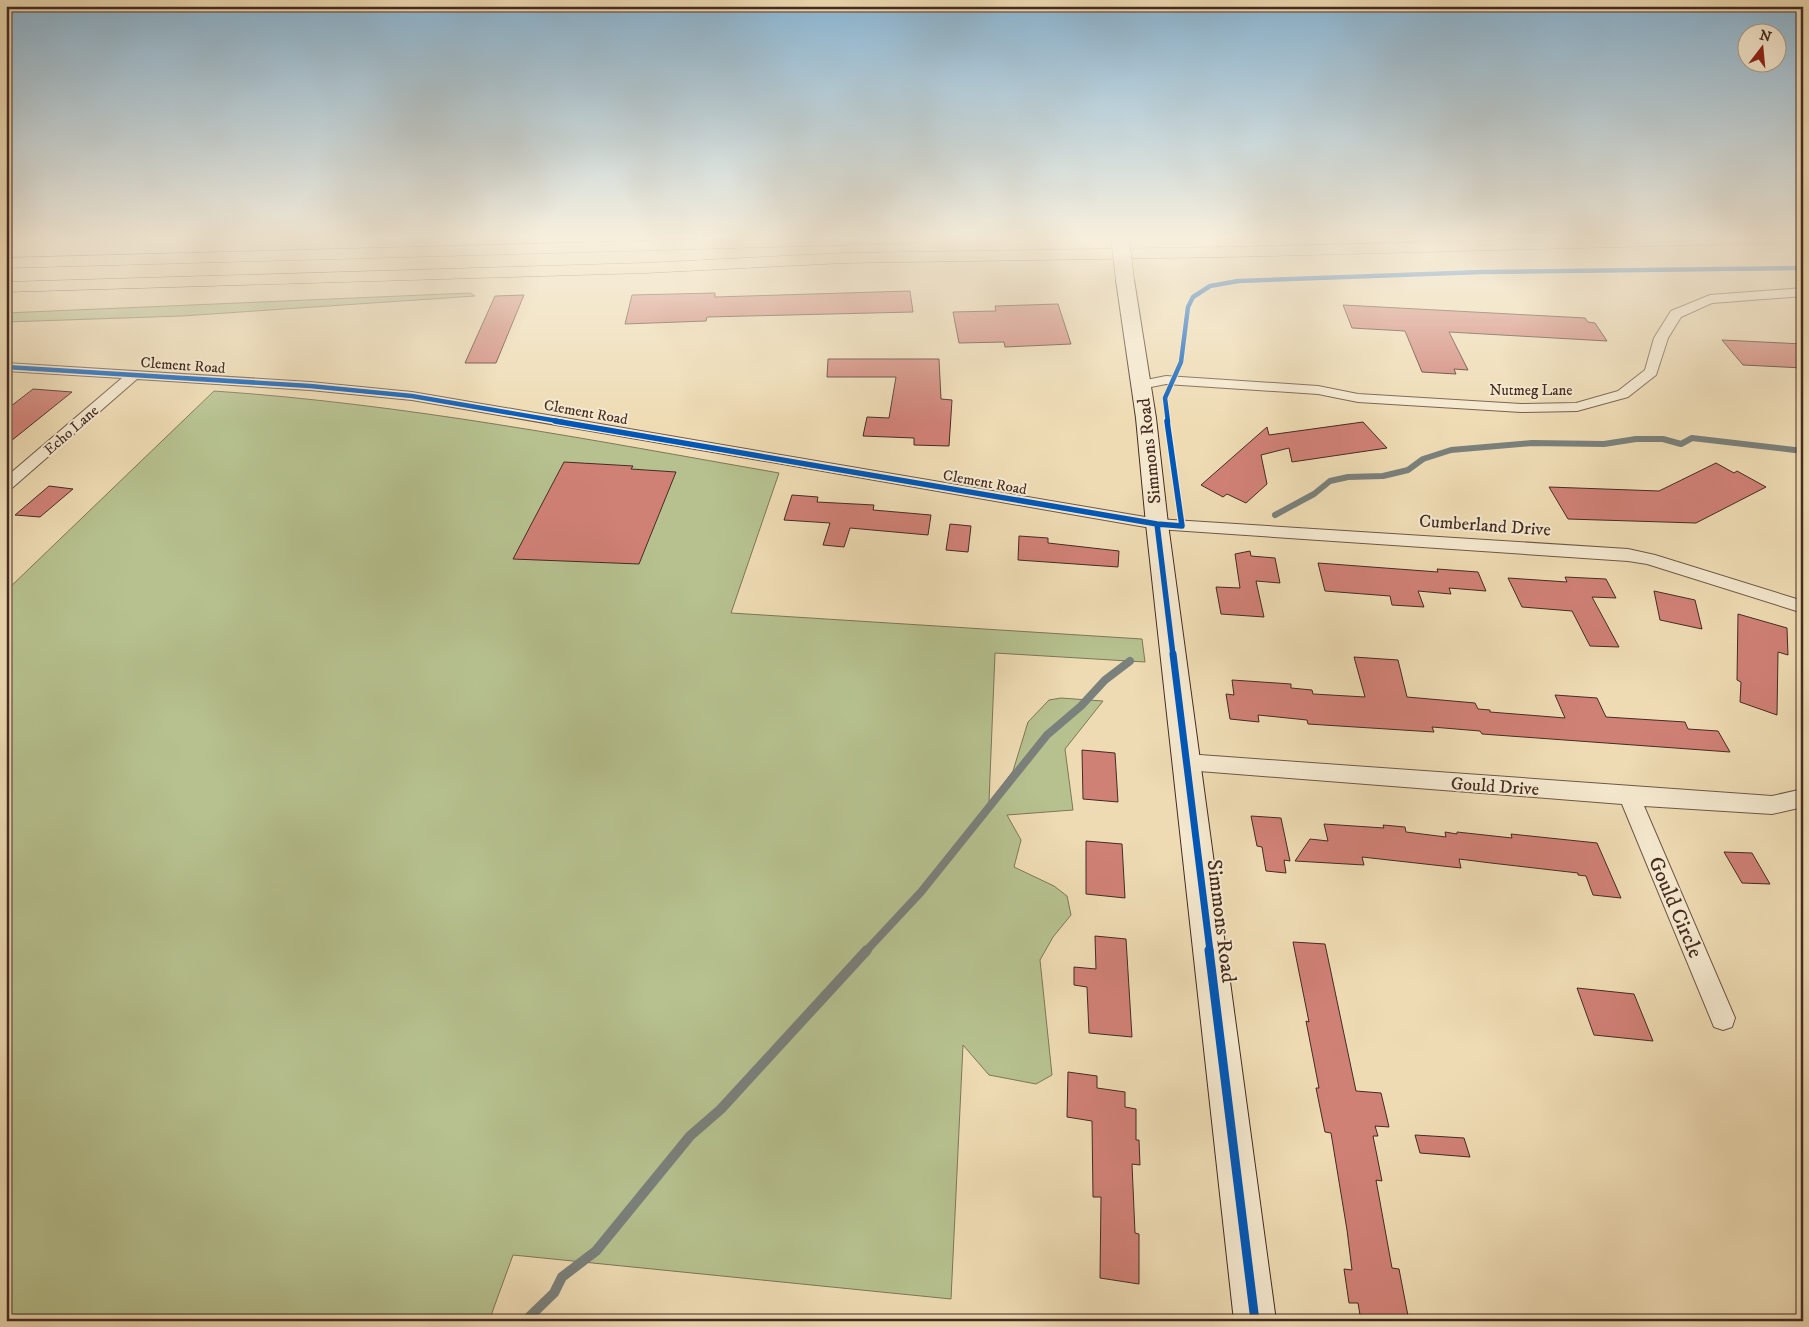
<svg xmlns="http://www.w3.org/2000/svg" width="1809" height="1327" font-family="'IM FELL DW Pica',serif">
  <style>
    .green { fill: #b6c18f; stroke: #7e7658 }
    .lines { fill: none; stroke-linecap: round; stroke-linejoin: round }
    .stream-far2 { stroke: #7a807b; stroke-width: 6 }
    .stream-far1 { stroke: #7a807b; stroke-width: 8 }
    .stream { stroke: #7a807b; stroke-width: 10 }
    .building { fill: #d08176; stroke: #452b22 }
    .minor-casing { stroke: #6f5746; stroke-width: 2 }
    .secondary-casing { stroke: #452b22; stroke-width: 2 }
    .motorway-casing { stroke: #452b22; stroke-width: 1 }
    .minor { fill: #f4e8ce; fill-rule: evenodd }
    .secondary { fill: #f4e8ce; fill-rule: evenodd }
    .motorway { fill: #eedbb3; fill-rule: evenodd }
    .secondary-bridge-casing { stroke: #452b22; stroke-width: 19; stroke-linecap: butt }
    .secondary-bridge { stroke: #f4e8ce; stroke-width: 18 }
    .cycleway-far3-casing { stroke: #f4e8ce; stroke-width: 6 }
    .cycleway-far2-casing { stroke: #f4e8ce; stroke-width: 8 }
    .cycleway-far1-casing { stroke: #f4e8ce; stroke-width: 10 }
    .cycleway-casing { stroke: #f4e8ce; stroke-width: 12 }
    .cycleway-far3 { stroke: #0057b8; stroke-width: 4.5 }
    .cycleway-far2 { stroke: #0057b8; stroke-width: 5.5 }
    .cycleway-far1 { stroke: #0057b8; stroke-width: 7 }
    .cycleway { stroke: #0057b8; stroke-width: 9 }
    .labels { text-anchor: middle; stroke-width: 4; stroke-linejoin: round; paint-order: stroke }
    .far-street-label { font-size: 15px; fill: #452b22; stroke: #f4e8ce }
    .street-label { font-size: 18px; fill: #452b22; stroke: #f4e8ce }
    .near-street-label { font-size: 21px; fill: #452b22; stroke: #f4e8ce }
  </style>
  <rect width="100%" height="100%" fill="#eedbb3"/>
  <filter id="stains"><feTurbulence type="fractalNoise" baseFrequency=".004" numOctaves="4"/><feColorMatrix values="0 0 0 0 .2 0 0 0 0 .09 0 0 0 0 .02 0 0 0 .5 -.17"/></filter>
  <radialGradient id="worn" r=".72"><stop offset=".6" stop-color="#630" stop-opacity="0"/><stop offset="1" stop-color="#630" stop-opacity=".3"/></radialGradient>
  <!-- green -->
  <path class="green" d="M 470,293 L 475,296 L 182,316 L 6,322 L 6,313 Z
    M 214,391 C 405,404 591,440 779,473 L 731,613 L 1142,639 L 1145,662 L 995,653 L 989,802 L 1013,771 L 1028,722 L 1049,700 L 1061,698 L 1103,701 L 1065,749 L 1073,810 L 1007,815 L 1021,840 L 1014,867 L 1054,886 L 1067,896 L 1071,915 L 1053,937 L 1040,960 L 1052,1075 L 1036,1084 L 989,1075 L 963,1045 L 951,1299 L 513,1255 L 489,1321 L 6,1321 L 6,591 Z"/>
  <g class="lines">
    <!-- stream-far2 -->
    <path class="stream-far2" d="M 1275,515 L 1314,494 L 1330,481 L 1348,477 L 1383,476 L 1408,470 L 1423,459 L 1451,450 L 1532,443 L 1604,444 L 1636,439 L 1663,439 L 1681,444 L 1692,438 L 1803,451"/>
    <!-- stream-far1 -->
    <path class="stream-far1" d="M 866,951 L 921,892 L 1047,735 L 1081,706 L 1105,680 L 1130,661"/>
    <!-- stream -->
    <path class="stream" d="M 525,1321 L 554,1293 L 562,1277 L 596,1251 L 690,1136 L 721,1109 L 867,950"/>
  </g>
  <!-- building -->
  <path class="building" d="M 910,291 L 913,312 L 707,317 L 706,321 L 625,324 L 632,295 L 715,293 L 715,297 Z
    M 524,295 L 496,363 L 465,363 L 495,296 Z
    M 1058,304 L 1071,344 L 1005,347 L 1004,342 L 959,343 L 953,312 L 996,311 L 995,306 Z
    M 1343,305 L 1585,318 L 1588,322 L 1595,323 L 1607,341 L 1449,332 L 1468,370 L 1454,369 L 1456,374 L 1422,372 L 1405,331 L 1352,328 Z
    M 1722,340 L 1803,344 L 1803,368 L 1743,365 Z
    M 828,359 L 939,359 L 941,399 L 952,400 L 949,446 L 914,445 L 914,438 L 863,436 L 867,417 L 889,418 L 896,377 L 827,377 Z
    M 33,389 L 72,392 L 6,445 L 6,410 Z
    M 1363,422 L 1387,448 L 1292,462 L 1289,448 L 1261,455 L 1267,484 L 1246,503 L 1227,494 L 1223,497 L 1201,485 L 1267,427 L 1269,435 Z
    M 564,462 L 633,466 L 631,469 L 676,472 L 639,564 L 513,559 Z
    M 1716,463 L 1734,473 L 1737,471 L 1766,487 L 1696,523 L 1568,519 L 1549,487 L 1659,491 Z
    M 49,486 L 73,489 L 40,517 L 15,515 Z
    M 792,495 L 818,497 L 817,502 L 874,505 L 873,510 L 931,515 L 928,535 L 850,528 L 844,547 L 823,545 L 830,523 L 784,520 Z
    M 950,524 L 971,526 L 968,552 L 946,550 Z
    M 1019,536 L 1048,538 L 1048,543 L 1119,551 L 1118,567 L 1018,560 Z
    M 1250,551 L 1251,556 L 1275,558 L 1280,583 L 1256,581 L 1264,617 L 1221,614 L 1216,587 L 1240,588 L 1235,554 Z
    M 1318,563 L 1438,572 L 1437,569 L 1478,572 L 1486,591 L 1449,588 L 1451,594 L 1418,591 L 1424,607 L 1392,605 L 1390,596 L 1325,591 Z
    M 1565,577 L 1606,579 L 1616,598 L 1592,597 L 1619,647 L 1590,646 L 1572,611 L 1522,607 L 1508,578 L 1567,582 Z
    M 1654,591 L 1695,600 L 1702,629 L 1660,620 Z
    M 1738,614 L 1787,628 L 1788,655 L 1778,652 L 1777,715 L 1740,702 L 1741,682 L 1737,680 Z
    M 1354,657 L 1398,660 L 1407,697 L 1475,703 L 1478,709 L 1490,710 L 1490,712 L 1565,718 L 1555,695 L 1597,698 L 1606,717 L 1685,722 L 1688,729 L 1718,731 L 1730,752 L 1482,734 L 1480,731 L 1432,727 L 1434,732 L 1308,724 L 1307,720 L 1258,715 L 1259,722 L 1230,719 L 1226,694 L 1234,695 L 1232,680 L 1291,684 L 1291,688 L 1312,690 L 1313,694 L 1365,697 Z
    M 1082,750 L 1115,753 L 1118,802 L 1083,799 Z
    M 1251,816 L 1281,818 L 1290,861 L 1284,860 L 1286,873 L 1266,871 L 1262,847 L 1257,846 Z
    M 1324,824 L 1384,828 L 1383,825 L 1405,827 L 1406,832 L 1446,837 L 1445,832 L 1457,834 L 1457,832 L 1512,838 L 1511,834 L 1597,843 L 1621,898 L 1593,895 L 1586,876 L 1578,875 L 1578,873 L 1491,863 L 1459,859 L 1461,868 L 1362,857 L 1364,865 L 1295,861 L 1310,839 L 1328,841 Z
    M 1086,841 L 1122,844 L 1125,898 L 1086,894 Z
    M 1724,852 L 1752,853 L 1770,884 L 1742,883 Z
    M 1095,936 L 1126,939 L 1132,1037 L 1089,1033 L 1087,987 L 1074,985 L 1074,967 L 1096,969 Z
    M 1293,942 L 1325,944 L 1356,1091 L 1381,1093 L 1389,1127 L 1375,1126 L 1378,1136 L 1373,1136 L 1382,1181 L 1376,1180 L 1392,1268 L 1399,1269 L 1409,1321 L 1361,1321 L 1358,1303 L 1349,1303 L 1344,1269 L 1352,1270 L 1347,1230 L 1331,1133 L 1325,1132 L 1316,1088 L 1319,1088 L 1306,1021 L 1309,1022 Z
    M 1577,988 L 1634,994 L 1653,1041 L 1594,1035 Z
    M 1068,1072 L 1097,1076 L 1097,1088 L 1125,1092 L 1125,1107 L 1136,1109 L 1136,1140 L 1139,1140 L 1140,1165 L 1132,1164 L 1135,1233 L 1139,1234 L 1139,1284 L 1100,1278 L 1101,1197 L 1093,1197 L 1092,1121 L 1067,1117 Z
    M 1415,1135 L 1464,1138 L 1470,1157 L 1420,1153 Z"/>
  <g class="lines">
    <defs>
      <path id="minor" d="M 1803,288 L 1803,296 L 1712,303 L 1681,317 L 1668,338 L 1656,375 L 1628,397 L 1577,411 L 1521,412 L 1358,402 L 1318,394 L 1166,384 L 1141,389 L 1134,385 L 1136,382 L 1166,376 L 1318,386 L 1358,394 L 1521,404 L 1576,403 L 1618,391 L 1645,370 L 1654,338 L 1671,311 L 1710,295 Z
        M 6,363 L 310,382 L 412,392 L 1157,519 L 1628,549 L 1655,555 L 1803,601 L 1803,613 L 1647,564 L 1628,561 L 1157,529 L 412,400 L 310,390 L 137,379 L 12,488 L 6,490 L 6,477 L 122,378 L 6,371 Z
        M 1186,754 L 1772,796 L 1803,789 L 1803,807 L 1772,814 L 1644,806 L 1735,1018 L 1732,1027 L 1723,1030 L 1714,1027 L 1622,804 L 1186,770 L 1179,768 L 1176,762 L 1179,756 Z"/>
      <path id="secondary" d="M 1125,275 L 1131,276 L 1134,280 L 1156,418 L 1168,524 L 1276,1321 L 1234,1321 L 1146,524 L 1136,418 L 1116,280 L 1119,276 Z"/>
      <path id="motorway" d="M 747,238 L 924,238 L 922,242 L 916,243 L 6,268 L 6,258 Z
        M 1592,238 L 1781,238 L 1779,242 L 1773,243 L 1227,257 L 844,263 L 645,273 L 6,292 L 6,282 L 645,263 L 844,253 L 1227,247 Z"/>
    </defs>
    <!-- minor casing -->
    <use href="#minor" class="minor-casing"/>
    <!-- secondary casing -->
    <use href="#secondary" class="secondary-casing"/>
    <!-- motorway casing -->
    <use href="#motorway" class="motorway-casing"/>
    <!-- minor -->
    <use href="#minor" class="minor"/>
    <!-- secondary -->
    <use href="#secondary" class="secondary"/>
    <!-- motorway -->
    <use href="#motorway" class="motorway"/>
    <defs>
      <path id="secondary-bridge" d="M 1120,238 L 1125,280"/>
    </defs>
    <!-- secondary-bridge casing -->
    <use href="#secondary-bridge" class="secondary-bridge-casing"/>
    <!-- secondary-bridge -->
    <use href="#secondary-bridge" class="secondary-bridge"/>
    <defs>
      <path id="cycleway-far3" d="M 6,367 L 310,386 L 412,396 L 563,422
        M 1168,422 L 1165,398 L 1181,362 L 1188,307 L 1193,297 L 1210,286 L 1238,281 L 1482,272 L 1803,268"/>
      <path id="cycleway-far2" d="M 555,421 L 1157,524 L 1182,526 L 1167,421
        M 1157,524 L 1173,655"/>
      <path id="cycleway-far1" d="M 1173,654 L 1210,951"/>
      <path id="cycleway" d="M 1209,950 L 1255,1321"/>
    </defs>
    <!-- cycleway-far3 casing -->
    <use href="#cycleway-far3" class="cycleway-far3-casing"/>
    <!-- cycleway-far2 casing -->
    <use href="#cycleway-far2" class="cycleway-far2-casing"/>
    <!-- cycleway-far1 casing -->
    <use href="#cycleway-far1" class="cycleway-far1-casing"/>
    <!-- cycleway casing -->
    <use href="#cycleway" class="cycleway-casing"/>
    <!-- cycleway-far3 -->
    <use href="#cycleway-far3" class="cycleway-far3"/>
    <!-- cycleway-far2 -->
    <use href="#cycleway-far2" class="cycleway-far2"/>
    <!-- cycleway-far1 -->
    <use href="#cycleway-far1" class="cycleway-far1"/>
    <!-- cycleway -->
    <use href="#cycleway" class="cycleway"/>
  </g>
  <!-- sky -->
  <linearGradient id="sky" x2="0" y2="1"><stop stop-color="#8ab6d4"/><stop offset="0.56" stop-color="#f7efdd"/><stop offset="1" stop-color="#f7efdd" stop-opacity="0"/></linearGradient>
  <rect width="1809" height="423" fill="url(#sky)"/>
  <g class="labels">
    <!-- far-street labels -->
    <g class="far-street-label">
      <text transform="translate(183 365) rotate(4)" y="5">Clement Road</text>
      <text x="1531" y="395">Nutmeg Lane</text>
      <text transform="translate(586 412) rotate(10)" y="5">Clement Road</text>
      <text transform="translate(71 430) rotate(-41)" y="5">Echo Lane</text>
      <text transform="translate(985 482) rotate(10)" y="5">Clement Road</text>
    </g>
    <!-- street labels -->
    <g class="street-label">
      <text transform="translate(1149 451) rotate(-96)" y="6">Simmons Road</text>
      <text transform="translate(1485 525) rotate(4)" y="6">Cumberland Drive</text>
      <text transform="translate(1495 786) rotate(4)" y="6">Gould Drive</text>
    </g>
    <!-- near-street labels -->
    <g class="near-street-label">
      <text transform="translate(1676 907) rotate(67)" y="7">Gould Circle</text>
      <text transform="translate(1222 921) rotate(83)" y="7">Simmons Road</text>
    </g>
  </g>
  <!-- margin -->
  <rect width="1809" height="1327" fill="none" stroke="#eedbb3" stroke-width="25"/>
  <rect x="8" y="8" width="1794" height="1312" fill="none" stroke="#452b22" stroke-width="2.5"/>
  <rect x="12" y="12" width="1784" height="1302" fill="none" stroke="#452b22"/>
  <!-- north arrow -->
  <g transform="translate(1762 48) rotate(16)"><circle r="24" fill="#f4e8ce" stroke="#ae9c89"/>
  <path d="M0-4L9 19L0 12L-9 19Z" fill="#8f2418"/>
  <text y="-8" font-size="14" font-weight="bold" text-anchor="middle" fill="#452b22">N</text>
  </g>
  <rect width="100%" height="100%" filter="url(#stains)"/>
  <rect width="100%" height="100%" fill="url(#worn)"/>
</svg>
